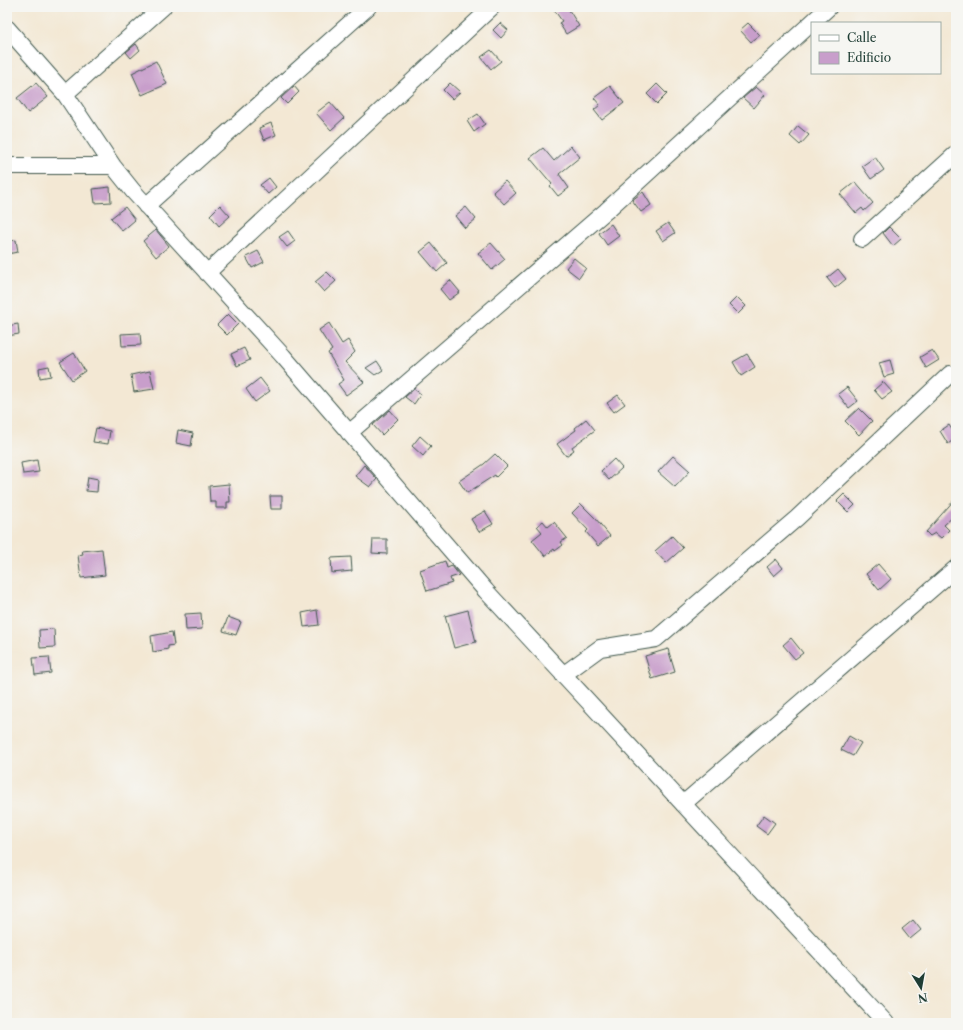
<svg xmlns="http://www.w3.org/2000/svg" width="963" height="1030" font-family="'Libre Caslon Text',serif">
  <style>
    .building { fill: #c89ecb }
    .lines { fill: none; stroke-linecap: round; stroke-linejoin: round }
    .minor-casing { stroke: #3f574c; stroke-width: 18 }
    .minor { stroke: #fff; stroke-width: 16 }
  </style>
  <rect width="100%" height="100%" fill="#f6f6f2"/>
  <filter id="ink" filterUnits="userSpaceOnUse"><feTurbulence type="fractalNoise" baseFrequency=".025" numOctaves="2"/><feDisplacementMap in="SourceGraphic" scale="8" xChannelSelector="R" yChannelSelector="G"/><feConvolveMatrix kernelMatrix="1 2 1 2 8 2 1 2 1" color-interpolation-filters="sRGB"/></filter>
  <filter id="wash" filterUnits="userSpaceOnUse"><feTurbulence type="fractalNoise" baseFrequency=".012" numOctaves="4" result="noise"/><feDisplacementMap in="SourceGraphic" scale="16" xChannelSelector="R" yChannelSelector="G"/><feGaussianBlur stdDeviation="0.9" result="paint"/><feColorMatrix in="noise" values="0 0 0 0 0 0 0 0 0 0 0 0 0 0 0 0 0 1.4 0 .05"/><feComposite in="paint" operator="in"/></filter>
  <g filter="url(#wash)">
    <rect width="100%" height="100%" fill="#f3e8d4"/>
    <g id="blocks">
      <!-- building -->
      <path class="building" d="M 552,7 L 567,7 L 579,26 L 566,34 L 559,23 L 562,21 Z
        M 500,23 L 508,30 L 501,38 L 493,30 Z
        M 748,23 L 760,35 L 751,42 L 740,30 Z
        M 136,44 L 140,50 L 131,58 L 126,52 Z
        M 491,50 L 501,61 L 491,69 L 481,57 Z
        M 156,61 L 167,84 L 142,95 L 132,73 Z
        M 36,83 L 48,97 L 28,113 L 17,98 Z
        M 450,83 L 460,92 L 452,99 L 443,90 Z
        M 657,84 L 667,94 L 657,104 L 647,94 Z
        M 294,86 L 299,92 L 287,104 L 281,98 Z
        M 610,86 L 624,103 L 602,120 L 594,110 L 600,105 L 594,98 Z
        M 756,87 L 765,95 L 754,108 L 743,98 Z
        M 330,102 L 344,118 L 331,130 L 316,113 Z
        M 478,114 L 485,124 L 474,132 L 467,121 Z
        M 271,123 L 276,135 L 264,140 L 259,128 Z
        M 798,126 L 809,135 L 800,145 L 790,136 Z
        M 571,146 L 580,157 L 559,174 L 569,188 L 558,196 L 550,186 L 552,184 L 530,158 L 543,148 L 554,161 Z
        M 875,157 L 884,170 L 871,179 L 862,166 Z
        M 269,178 L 276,187 L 268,194 L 260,185 Z
        M 505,181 L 516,193 L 504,204 L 493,192 Z
        M 855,182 L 873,203 L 864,211 L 862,208 L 856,213 L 840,194 Z
        M 110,187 L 111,202 L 95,203 L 93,189 Z
        M 643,192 L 651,205 L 641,212 L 632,200 Z
        M 220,205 L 230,216 L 219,226 L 210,215 Z
        M 125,207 L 135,220 L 122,231 L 111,218 Z
        M 466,207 L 476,219 L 465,228 L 455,216 Z
        M 668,223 L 675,233 L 663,241 L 656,231 Z
        M 611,224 L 619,236 L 607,245 L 599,233 Z
        M 889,227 L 901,239 L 893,246 L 883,233 Z
        M 156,230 L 169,246 L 156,257 L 143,241 Z
        M 288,231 L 295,241 L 287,247 L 279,237 Z
        M 16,240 L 18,252 L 7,254 L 7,242 Z
        M 431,243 L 447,263 L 437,272 L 420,252 Z
        M 491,243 L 505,259 L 492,270 L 478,253 Z
        M 258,251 L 264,262 L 252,268 L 246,257 Z
        M 574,258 L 586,268 L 579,278 L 566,268 Z
        M 838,269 L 846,279 L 835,288 L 827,278 Z
        M 327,272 L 336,281 L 324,292 L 315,282 Z
        M 450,280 L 460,292 L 449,300 L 440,289 Z
        M 737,297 L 746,306 L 738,314 L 729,305 Z
        M 228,314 L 238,324 L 227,335 L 217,325 Z
        M 329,323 L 342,344 L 348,340 L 355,352 L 345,362 L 364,382 L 346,395 L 338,384 L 344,380 L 328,353 L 332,350 L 319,330 Z
        M 18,324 L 19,334 L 7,336 L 7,326 Z
        M 140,333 L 141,345 L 122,346 L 121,334 Z
        M 244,348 L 250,360 L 237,366 L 231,354 Z
        M 932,350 L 939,360 L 926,368 L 920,357 Z
        M 74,353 L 85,371 L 72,380 L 60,362 Z
        M 747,354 L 755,367 L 741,376 L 733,362 Z
        M 890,360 L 894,374 L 884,377 L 879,363 Z
        M 377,361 L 383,370 L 375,375 L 366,368 Z
        M 49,366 L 51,376 L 40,378 L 39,368 Z
        M 150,371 L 154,389 L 134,392 L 131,375 Z
        M 260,378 L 270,391 L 255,402 L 246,389 Z
        M 883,382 L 892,392 L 882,399 L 874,390 Z
        M 847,387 L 858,401 L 849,408 L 838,394 Z
        M 414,389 L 421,394 L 414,404 L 405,397 Z
        M 618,395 L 625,404 L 614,412 L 607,403 Z
        M 859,408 L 872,421 L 859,435 L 845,421 Z
        M 390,410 L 398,419 L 382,435 L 373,425 Z
        M 586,419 L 595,430 L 572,447 L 574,450 L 566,456 L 557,444 L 576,430 L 575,428 Z
        M 949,425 L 956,436 L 956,438 L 948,444 L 940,431 Z
        M 96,428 L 110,431 L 108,444 L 93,442 Z
        M 178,430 L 193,433 L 191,446 L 176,443 Z
        M 420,436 L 431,446 L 423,456 L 412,446 Z
        M 495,454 L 507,466 L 496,477 L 495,475 L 467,493 L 459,481 L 484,464 Z
        M 673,456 L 690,471 L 675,487 L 658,472 Z
        M 614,459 L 622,468 L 609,480 L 601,471 Z
        M 37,460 L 39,472 L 23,474 L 21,463 Z
        M 364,465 L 377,479 L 370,487 L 355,476 Z
        M 88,477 L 98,479 L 97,492 L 86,491 Z
        M 229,484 L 230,502 L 227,502 L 227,508 L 216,508 L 216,502 L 210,502 L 209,486 Z
        M 844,494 L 855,505 L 848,512 L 837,501 Z
        M 270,496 L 282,496 L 282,509 L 271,509 Z
        M 956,498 L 956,514 L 944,525 L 949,530 L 941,538 L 935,533 L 930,536 L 926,532 Z
        M 581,504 L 596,519 L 610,536 L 598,546 L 586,532 L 588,530 L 572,513 Z
        M 485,511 L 493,524 L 479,532 L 471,519 Z
        M 543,521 L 548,527 L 554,522 L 567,538 L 561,542 L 563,545 L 555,551 L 554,549 L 545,556 L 532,540 L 542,532 L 537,526 Z
        M 672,536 L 683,548 L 666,563 L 655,551 Z
        M 373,539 L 387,539 L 387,554 L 372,553 Z
        M 102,549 L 105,575 L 81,578 L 78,555 L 83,554 L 82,551 Z
        M 351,557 L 352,571 L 332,573 L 331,558 Z
        M 776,559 L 783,568 L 774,576 L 767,567 Z
        M 445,561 L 447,568 L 452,566 L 459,575 L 450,578 L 452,583 L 427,591 L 420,570 Z
        M 878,564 L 891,579 L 879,590 L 866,574 Z
        M 317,610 L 319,625 L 304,627 L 302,613 Z
        M 468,610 L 476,642 L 454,648 L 445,616 Z
        M 201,613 L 202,629 L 186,630 L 185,614 Z
        M 228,617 L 241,622 L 236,635 L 223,631 Z
        M 54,629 L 55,647 L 40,648 L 39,630 Z
        M 172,632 L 174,645 L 168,646 L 168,649 L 153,652 L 151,636 Z
        M 791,638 L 803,653 L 795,659 L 783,645 Z
        M 668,649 L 675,672 L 652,679 L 645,656 Z
        M 49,657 L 51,673 L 35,675 L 33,658 Z
        M 849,736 L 861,743 L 853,756 L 841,750 Z
        M 764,815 L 775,823 L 767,834 L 756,826 Z
        M 913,920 L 921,930 L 910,939 L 902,929 Z"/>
    </g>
  </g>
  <g filter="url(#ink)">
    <use href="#blocks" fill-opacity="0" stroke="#3f574c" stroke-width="1"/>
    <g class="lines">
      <defs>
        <path id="minor" d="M 7,28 L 65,94 L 113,166 L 133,191 L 283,356 L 486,591 L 886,1023
          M 65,94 L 163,7
          M 7,166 L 113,166
          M 146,206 L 368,7
          M 862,239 L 956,154
          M 207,273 L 492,7
          M 349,433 L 606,211 L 829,7
          M 563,675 L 600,648 L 656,639 L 797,518 L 950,374
          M 683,804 L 956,568"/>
      </defs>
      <!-- minor casing -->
      <use href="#minor" class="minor-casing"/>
      <!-- minor -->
      <use href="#minor" class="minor"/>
    </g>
  </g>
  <!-- margin -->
  <rect width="963" height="1030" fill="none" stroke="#f6f6f2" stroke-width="24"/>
  <!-- legend -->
  <rect x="811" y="22" width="130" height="52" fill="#f6f6f2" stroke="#a0aca6"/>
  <rect x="819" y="35" width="20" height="6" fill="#ffffff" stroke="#a0aca6"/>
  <text x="847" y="42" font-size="12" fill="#1f3d34">Calle</text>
  <rect x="819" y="52" width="20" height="12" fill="#c89ecb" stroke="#a0aca6"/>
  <text x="847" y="62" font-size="12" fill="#1f3d34">Edificio</text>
  <!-- north arrow -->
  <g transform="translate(921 988) rotate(169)" stroke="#f6f6f2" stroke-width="3" paint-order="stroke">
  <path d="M0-3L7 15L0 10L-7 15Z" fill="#1f3d34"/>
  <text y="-6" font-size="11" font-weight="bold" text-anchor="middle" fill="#1f3d34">N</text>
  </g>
</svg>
